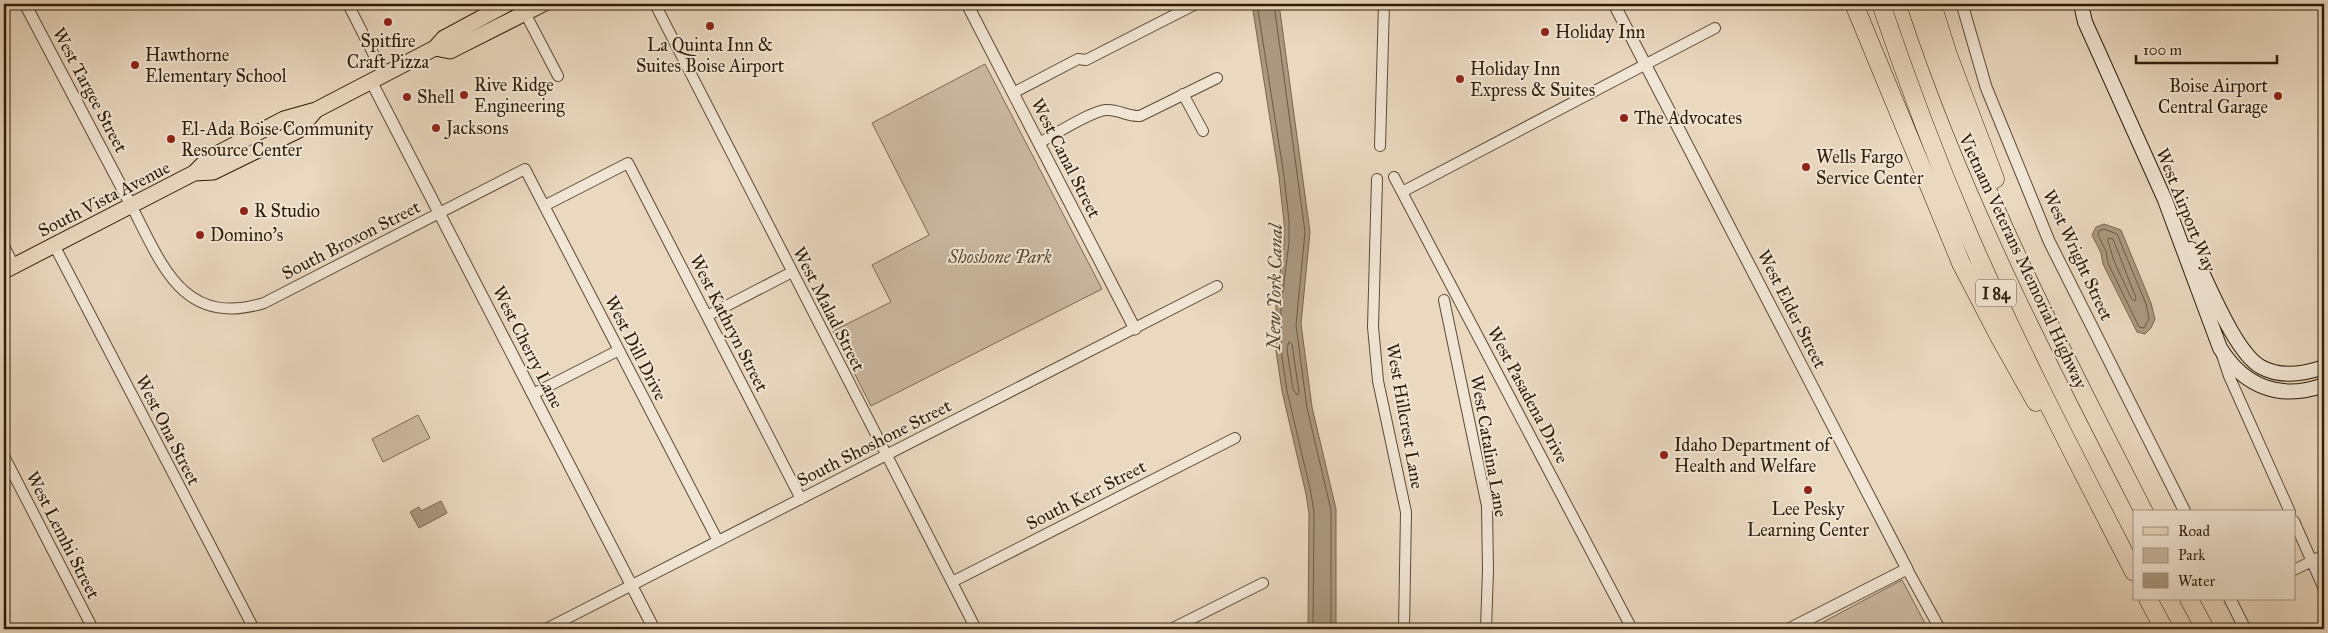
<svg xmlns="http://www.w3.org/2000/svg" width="2328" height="633" font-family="'IM FELL Great Primer',serif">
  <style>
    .green { fill: #cab8a0; stroke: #7c6a54 }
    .water { fill: #aa9880; stroke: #786650 }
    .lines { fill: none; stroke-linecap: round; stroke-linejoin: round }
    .shore { stroke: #6c5a44; stroke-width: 1 }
    .minor-casing { stroke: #5c4b35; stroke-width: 12 }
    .tertiary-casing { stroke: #5c4b35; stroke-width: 13 }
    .secondary-casing { stroke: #2d1c07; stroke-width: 16 }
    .primary-casing { stroke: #2d1c07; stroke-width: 17 }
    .motorway-casing { stroke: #2d1c07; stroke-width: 19 }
    .minor { stroke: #f1e6d5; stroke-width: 10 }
    .tertiary { stroke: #f1e6d5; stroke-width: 11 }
    .secondary { stroke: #f1e6d5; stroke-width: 14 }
    .primary { stroke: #ead8bf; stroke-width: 15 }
    .motorway { stroke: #ead8bf; stroke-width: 18 }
    .poi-dot { fill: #8f2418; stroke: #f1e6d5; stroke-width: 2 }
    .labels { text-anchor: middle; stroke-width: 4; stroke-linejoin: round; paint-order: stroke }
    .shield { fill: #f1e6d5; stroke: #685945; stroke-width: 1 }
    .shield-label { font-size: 16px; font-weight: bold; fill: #2d1c07 }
    .poi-label { font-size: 18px; fill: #2d1c07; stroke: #f1e6d5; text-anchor: start }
    .street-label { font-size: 18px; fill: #2d1c07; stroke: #f1e6d5 }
    .park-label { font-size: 18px; font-style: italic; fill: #5c4b35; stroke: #f1e6d5 }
    .water-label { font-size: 19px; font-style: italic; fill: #594731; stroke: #f1e6d5 }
  </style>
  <rect width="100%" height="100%" fill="#ead8bf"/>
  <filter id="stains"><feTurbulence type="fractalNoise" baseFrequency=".004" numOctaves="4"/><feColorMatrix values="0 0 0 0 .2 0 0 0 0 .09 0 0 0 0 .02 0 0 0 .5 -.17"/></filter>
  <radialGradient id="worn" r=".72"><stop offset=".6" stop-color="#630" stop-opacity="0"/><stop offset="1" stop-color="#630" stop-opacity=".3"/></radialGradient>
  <!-- green -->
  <path class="green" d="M 985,64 L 1102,289 L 871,406 L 833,331 L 891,302 L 872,265 L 929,235 L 872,123 Z
    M 418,415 L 430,438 L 383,462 L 372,439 Z
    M 1902,580 L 1928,629 L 1810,629 Z"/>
  <!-- water -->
  <path class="water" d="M 1252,4 L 1279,4 L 1310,232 L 1301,324 L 1312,407 L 1336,509 L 1336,629 L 1308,629 L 1309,514 L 1306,494 L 1282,391 L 1276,351 L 1276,305 L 1284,243 L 1284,222 L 1279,177 Z
    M 2104,224 L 2121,230 L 2151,303 L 2155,319 L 2151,328 L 2145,334 L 2137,332 L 2103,264 L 2101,253 L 2092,235 L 2096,227 Z
    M 441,501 L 447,513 L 419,528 L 410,512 L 419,507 L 421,511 Z"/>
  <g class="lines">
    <!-- shore -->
    <path class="shore" d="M 1257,4 L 1284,176 L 1289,221 L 1289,243 L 1281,305 L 1281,350 L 1287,391 L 1311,493 L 1314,513 L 1313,629
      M 1274,4 L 1305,232 L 1296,325 L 1307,408 L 1331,510 L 1331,629
      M 2104,229 L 2117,234 L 2146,304 L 2149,319 L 2144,328 L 2139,327 L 2108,263 L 2106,251 L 2098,235 L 2099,231 Z
      M 2109,238 L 2113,239 L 2136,298 L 2135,301 L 2131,298 L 2114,261 L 2108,241 Z
      M 1289,342 L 1292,344 L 1299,392 L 1297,395 L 1293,389 L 1287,350 Z"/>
    <defs>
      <path id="minor" d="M 348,4 L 384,75
        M 655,4 L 976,629
        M 525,13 L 558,76
        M 1013,93 L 1078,59 L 1086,60 L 1196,4
        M 1183,94 L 1203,131
        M 1039,143 C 1054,135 1091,111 1106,110 C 1118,109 1128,117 1140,116 L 1217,78
        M 1380,146 L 1384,4
        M 1394,177 L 1632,629
        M 1377,179 L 1373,327 L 1378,381 L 1406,512 L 1404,629
        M 1402,192 L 1715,28
        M 131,205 C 162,265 183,328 264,303 L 525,169 L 718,541
        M 544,206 L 628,163 L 801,499
        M 54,245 L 254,629
        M 4,246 L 14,266
        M 1444,300 L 1487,506 L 1488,570 L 1486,629
        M 707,316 L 792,272
        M 2222,355 L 2229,376 L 2290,512
        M 533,394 L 619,350
        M 4,456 L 93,629
        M 2294,521 L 2324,589
        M 1907,569 L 1940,629
        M 2294,570 L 2324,555
        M 952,582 L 1235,438
        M 546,629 L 1217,286
        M 1171,629 L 1263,583"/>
      <path id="tertiary" d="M 25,4 L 131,205
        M 967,4 L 1135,329
        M 1614,4 L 1907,569 L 1789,629
        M 1962,4 L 1986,87 L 2049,241 L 2185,512
        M 371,81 L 654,629
        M 2230,599 L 2245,629"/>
      <path id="secondary" d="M 2081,4 L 2085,22 L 2165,200 L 2220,348 C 2244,387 2281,401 2324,385
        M 2191,249 C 2206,278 2234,352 2261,367 C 2281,378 2304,374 2324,367"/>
      <path id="primary" d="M 435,48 L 450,51 L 543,4
        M 194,173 L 213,172 L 299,130 L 316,110
        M 4,271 L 194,173 L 209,158 L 284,119 L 316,110 L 435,48 L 444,38 L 507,4"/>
      <path id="motorway" d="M 1854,4 L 1961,263 L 2000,338 L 2036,402
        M 1881,4 C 1907,81 1936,158 1968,233 C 2018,349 2077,461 2134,572
        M 1916,4 C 1974,181 2059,347 2144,512
        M 1932,4 L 1948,55 L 1995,179
        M 2148,599 L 2164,629
        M 2189,599 L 2205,629"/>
    </defs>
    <!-- minor casing -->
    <use href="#minor" class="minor-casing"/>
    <!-- tertiary casing -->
    <use href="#tertiary" class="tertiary-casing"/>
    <!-- secondary casing -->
    <use href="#secondary" class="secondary-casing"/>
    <!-- primary casing -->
    <use href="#primary" class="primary-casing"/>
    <!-- motorway casing -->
    <use href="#motorway" class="motorway-casing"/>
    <!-- minor -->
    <use href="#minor" class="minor"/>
    <!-- tertiary -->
    <use href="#tertiary" class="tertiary"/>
    <!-- secondary -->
    <use href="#secondary" class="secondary"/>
    <!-- primary -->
    <use href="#primary" class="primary"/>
    <!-- motorway -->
    <use href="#motorway" class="motorway"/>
  </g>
  <!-- markers -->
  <g class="poi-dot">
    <circle cx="388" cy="22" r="5"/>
    <circle cx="710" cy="26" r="5"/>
    <circle cx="1545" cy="32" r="5"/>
    <circle cx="135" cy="65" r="5"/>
    <circle cx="1460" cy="79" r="5"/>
    <circle cx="464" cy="95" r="5"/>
    <circle cx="2278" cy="96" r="5"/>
    <circle cx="407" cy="97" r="5"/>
    <circle cx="1624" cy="118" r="5"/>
    <circle cx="436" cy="128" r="5"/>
    <circle cx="171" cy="139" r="5"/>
    <circle cx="1806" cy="167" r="5"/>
    <circle cx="244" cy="211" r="5"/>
    <circle cx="200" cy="235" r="5"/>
    <circle cx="1664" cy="455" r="5"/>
    <circle cx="1808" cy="490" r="5"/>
  </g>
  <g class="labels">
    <!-- shield labels -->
    <rect class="shield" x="1976" y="279.5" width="40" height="27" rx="4"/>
    <g class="shield-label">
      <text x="1996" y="299">I 84</text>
    </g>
    <!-- poi labels -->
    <g class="poi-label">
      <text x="1555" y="38">Holiday Inn</text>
      <text x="388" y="47" text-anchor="middle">Spitfire<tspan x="388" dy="21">Craft Pizza</tspan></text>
      <text x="710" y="51" text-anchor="middle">La Quinta Inn &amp;<tspan x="710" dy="21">Suites Boise Airport</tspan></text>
      <text x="145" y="61">Hawthorne<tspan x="145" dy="21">Elementary School</tspan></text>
      <text x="1470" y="75">Holiday Inn<tspan x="1470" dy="21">Express &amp; Suites</tspan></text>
      <text x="474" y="91">Rive Ridge<tspan x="474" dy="21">Engineering</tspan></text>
      <text x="2268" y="92" text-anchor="end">Boise Airport<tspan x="2268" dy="21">Central Garage</tspan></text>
      <text x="417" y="103">Shell</text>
      <text x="1634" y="124">The Advocates</text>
      <text x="446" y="134">Jacksons</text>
      <text x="181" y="135">El-Ada Boise Community<tspan x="181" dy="21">Resource Center</tspan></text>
      <text x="1816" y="163">Wells Fargo<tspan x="1816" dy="21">Service Center</tspan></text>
      <text x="254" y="217">R Studio</text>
      <text x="210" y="241">Domino's</text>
      <text x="1674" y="451">Idaho Department of<tspan x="1674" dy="21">Health and Welfare</tspan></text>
      <text x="1808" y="515" text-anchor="middle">Lee Pesky<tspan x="1808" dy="21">Learning Center</tspan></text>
    </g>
    <!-- street labels -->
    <g class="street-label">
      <text transform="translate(90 90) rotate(62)" y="6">West Targee Street</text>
      <text transform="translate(1066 158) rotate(63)" y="6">West Canal Street</text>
      <text transform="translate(104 199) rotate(-27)" y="6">South Vista Avenue</text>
      <text transform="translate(2186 210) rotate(68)" y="6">West Airport Way</text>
      <text transform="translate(351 240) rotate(-27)" y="6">South Broxon Street</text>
      <text transform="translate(2078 255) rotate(65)" y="6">West Wright Street</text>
      <text transform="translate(2023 261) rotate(65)" y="6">Vietnam Veterans Memorial Highway</text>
      <text transform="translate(829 309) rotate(63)" y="6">West Malad Street</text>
      <text transform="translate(1792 309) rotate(63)" y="6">West Elder Street</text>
      <text transform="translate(729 323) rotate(63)" y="6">West Kathryn Street</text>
      <text transform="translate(528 347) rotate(63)" y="6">West Cherry Lane</text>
      <text transform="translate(636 348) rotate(63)" y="6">West Dill Drive</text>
      <text transform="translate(1528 395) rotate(62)" y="6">West Pasadena Drive</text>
      <text transform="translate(1405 416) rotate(80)" y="6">West Hillcrest Lane</text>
      <text transform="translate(168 430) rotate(63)" y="6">West Ona Street</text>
      <text transform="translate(874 443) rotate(-27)" y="6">South Shoshone Street</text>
      <text transform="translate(1489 446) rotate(80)" y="6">West Catalina Lane</text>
      <text transform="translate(1086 495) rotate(-27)" y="6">South Kerr Street</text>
      <text transform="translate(63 535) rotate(63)" y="6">West Lemhi Street</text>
    </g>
    <!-- park labels -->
    <g class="park-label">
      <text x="1000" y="263">Shoshone Park</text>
    </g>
    <!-- water labels -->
    <g class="water-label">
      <text transform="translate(1274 287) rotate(-89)" y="7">New York Canal</text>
    </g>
  </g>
  <!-- margin -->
  <rect width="2328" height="633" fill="none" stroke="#ead8bf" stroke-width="20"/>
  <rect x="5" y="5" width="2318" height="623" fill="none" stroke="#2d1c07" stroke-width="2.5"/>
  <rect x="10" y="10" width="2308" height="613" fill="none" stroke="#2d1c07"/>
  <!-- legend -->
  <rect x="2133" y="510" width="162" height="90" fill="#f1e6d5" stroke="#a39583"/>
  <rect x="2143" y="527" width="25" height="8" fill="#ead8bf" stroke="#a39583"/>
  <text x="2178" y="536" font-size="15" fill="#2d1c07">Road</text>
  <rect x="2143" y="548" width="25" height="15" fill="#cab8a0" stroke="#a39583"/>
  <text x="2178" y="560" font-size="15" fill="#2d1c07">Park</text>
  <rect x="2143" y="573" width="25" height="15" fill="#aa9880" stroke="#a39583"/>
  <text x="2178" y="586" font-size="15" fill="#2d1c07">Water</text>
  <!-- scale -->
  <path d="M2136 55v8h141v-8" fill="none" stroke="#2d1c07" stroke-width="2.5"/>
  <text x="2143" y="55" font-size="15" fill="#2d1c07" stroke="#f1e6d5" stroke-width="4" paint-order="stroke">100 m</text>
  <rect width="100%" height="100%" filter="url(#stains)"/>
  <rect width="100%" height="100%" fill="url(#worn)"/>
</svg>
